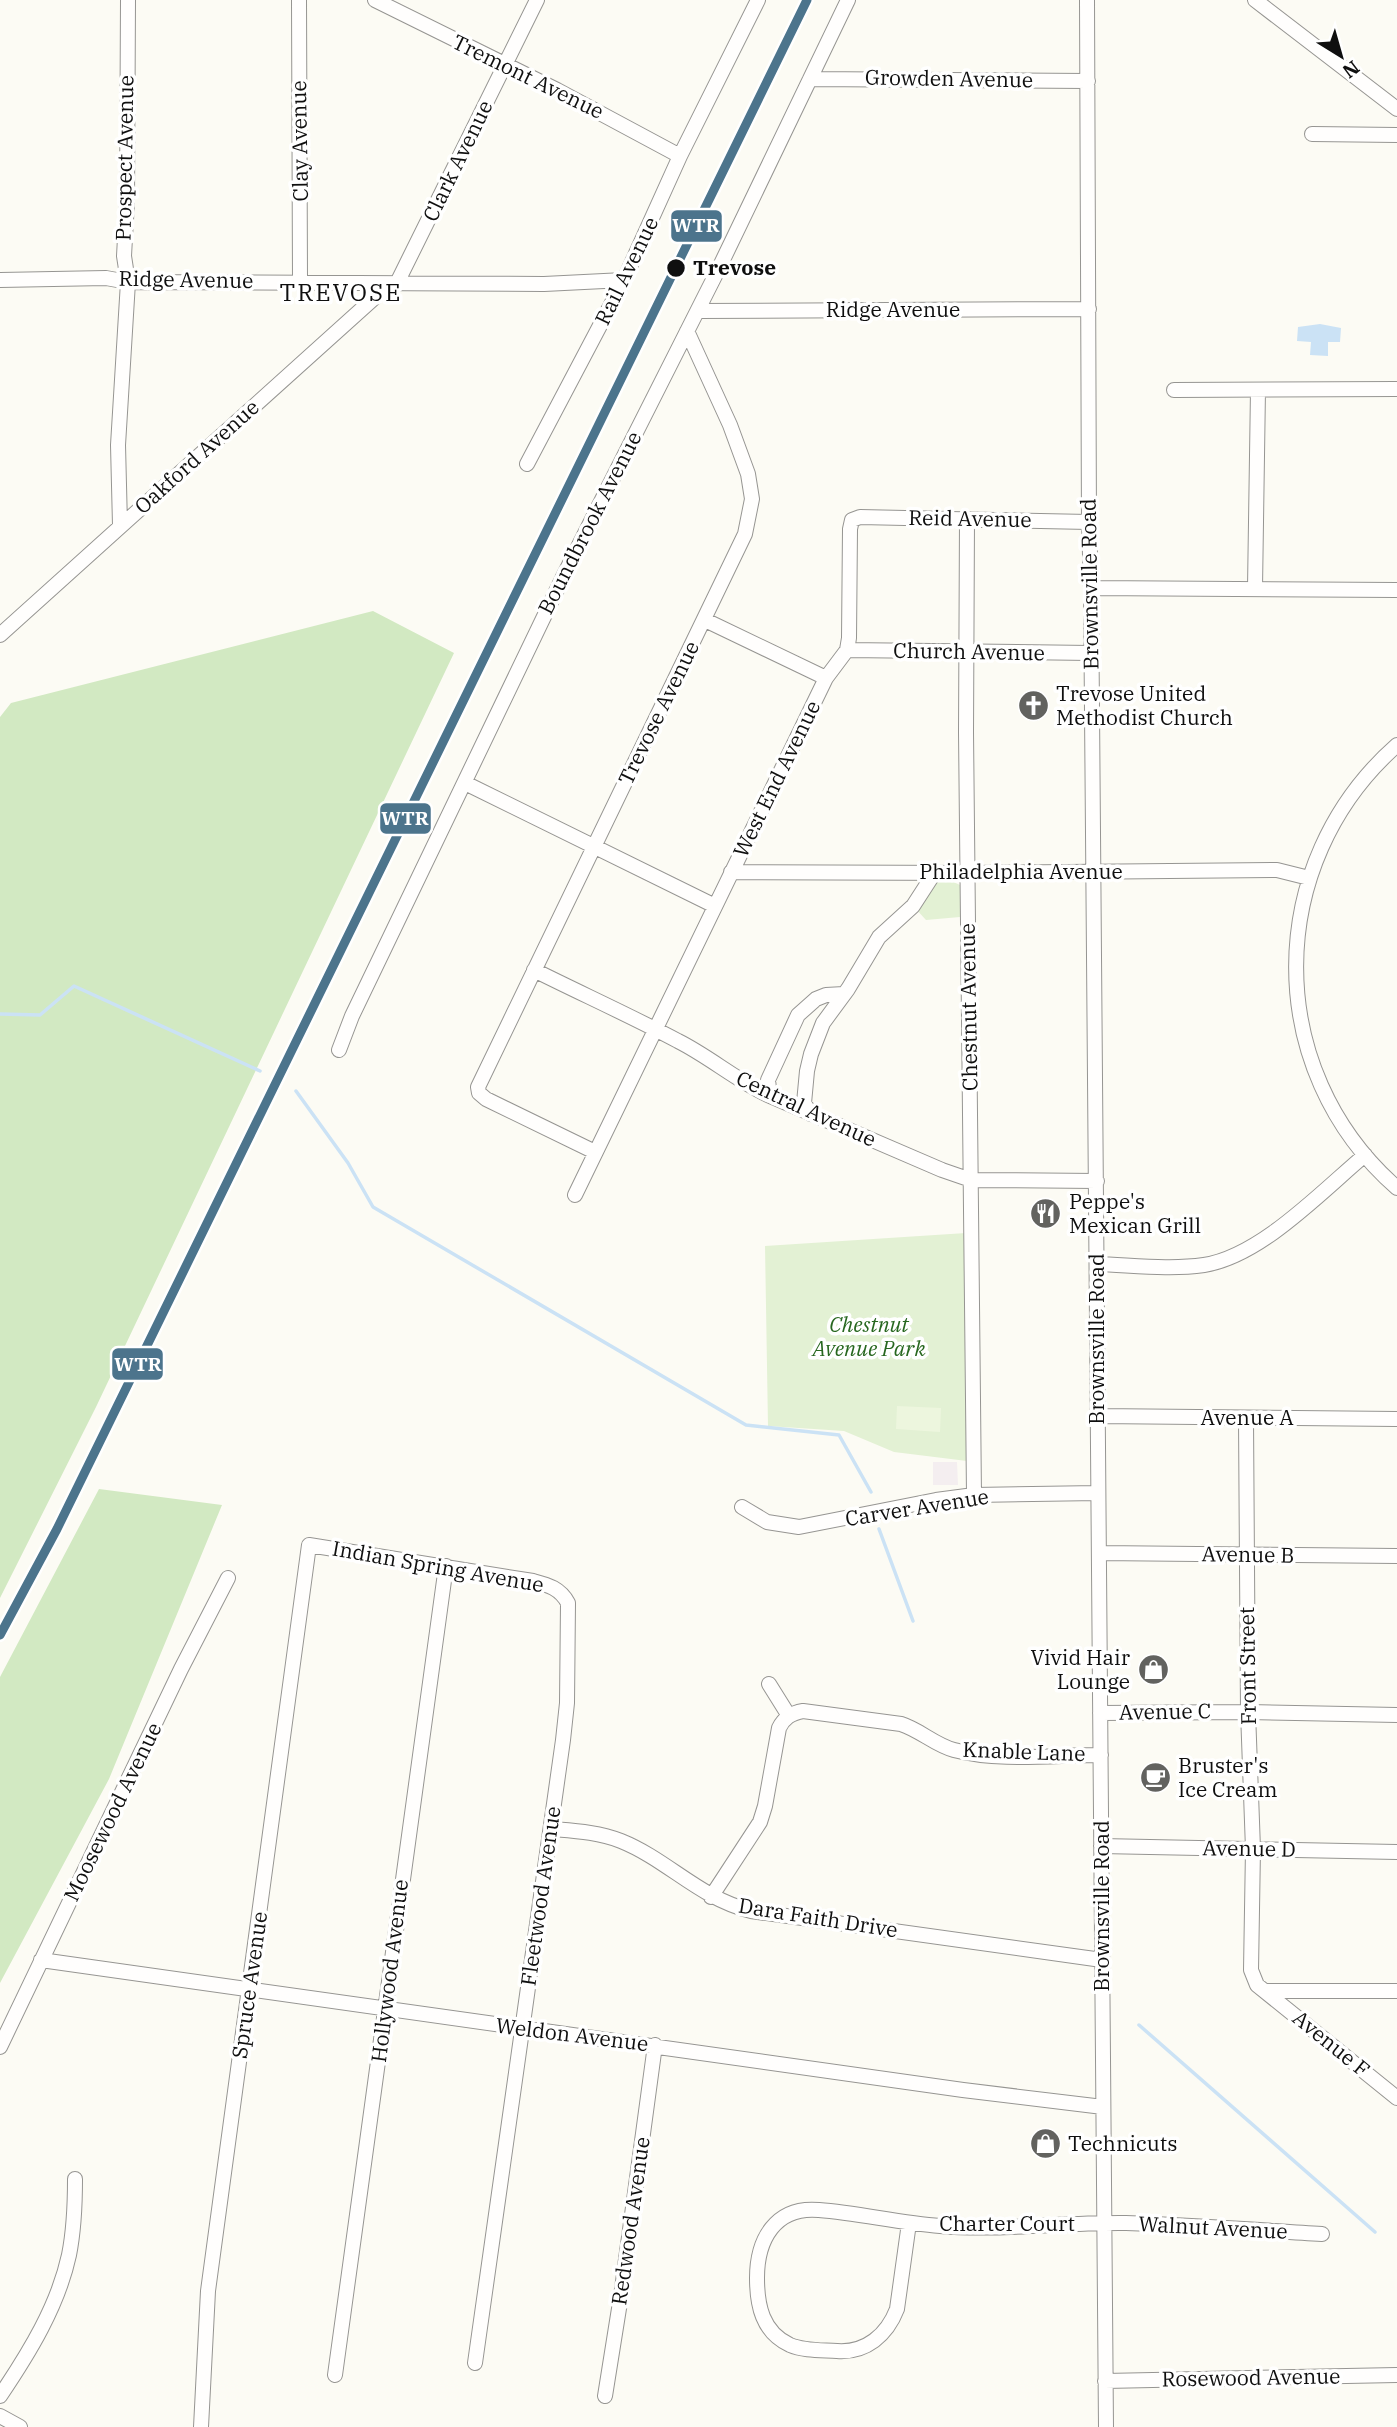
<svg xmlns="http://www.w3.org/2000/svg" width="1397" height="2427" font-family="'IBM Plex Serif',serif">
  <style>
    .industrial { fill: #f4eef0 }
    .green { fill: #e3f1d4 }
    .forest { fill: #d2e9c2 }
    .pitch { fill: #edf6de }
    .water { fill: #cbe2f5 }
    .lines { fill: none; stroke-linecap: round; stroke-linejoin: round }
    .stream { stroke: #cbe2f5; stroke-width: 3.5 }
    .minor-casing { stroke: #969592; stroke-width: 16 }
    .minor { stroke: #fffefd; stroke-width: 14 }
    .rail-1-casing { stroke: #fff; stroke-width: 14 }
    .rail-1 { stroke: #4c748c; stroke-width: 9 }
    .stop-dot { fill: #0f0f0f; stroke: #fff; stroke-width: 2.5 }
    .labels { text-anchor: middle; stroke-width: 7; stroke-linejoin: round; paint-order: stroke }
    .street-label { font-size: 21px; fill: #0f0f0f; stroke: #fff }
    .stop-label { font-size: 21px; font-weight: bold; fill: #0f0f0f; stroke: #fff; text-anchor: start }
    .poi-label { font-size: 21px; fill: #0f0f0f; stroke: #fff; text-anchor: start }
    .park-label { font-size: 21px; font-style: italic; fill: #27671f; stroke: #fff }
    .quarter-label { font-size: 24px; letter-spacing: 2px; fill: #0f0f0f; stroke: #fff }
    .line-badge { stroke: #fff; stroke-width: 2.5 }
    .badge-label { font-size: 19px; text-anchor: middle; font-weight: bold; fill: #fff }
  </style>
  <rect width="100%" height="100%" fill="#fcfbf4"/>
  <!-- industrial -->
  <path class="industrial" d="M 933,1462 L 957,1462 L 958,1485 L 933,1485 Z"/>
  <!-- green -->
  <path class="green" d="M 949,880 L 960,885 L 960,917 L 926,920 L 916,909 L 938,881 Z
    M 966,1233 L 967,1461 L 894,1452 L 844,1431 L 768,1426 L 765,1246 Z"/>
  <!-- forest -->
  <path class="forest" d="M 373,611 L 454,653 L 96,1407 L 0,1598 L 0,717 L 11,703 Z
    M 99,1489 L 222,1505 L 109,1779 L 0,1983 L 0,1677 Z"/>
  <!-- pitch -->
  <path class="pitch" d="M 897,1406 L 941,1408 L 940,1432 L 896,1429 Z"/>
  <!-- water -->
  <path class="water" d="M 1320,324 L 1341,328 L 1340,342 L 1328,342 L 1328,356 L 1310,355 L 1311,342 L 1297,341 L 1298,327 Z"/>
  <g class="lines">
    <!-- stream -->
    <path class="stream" d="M 0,1014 L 40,1015 L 74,986 L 260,1071
      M 296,1091 L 348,1163 L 373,1207 L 746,1425 L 839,1435 L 871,1492
      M 879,1529 L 913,1621
      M 1139,2025 L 1375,2232"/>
    <defs>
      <path id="minor" d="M 299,0 L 300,281
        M 375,0 L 557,90 L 680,156
        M 1087,0 L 1089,522 L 1091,588 L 1106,2427
        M 1255,0 L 1397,109
        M 810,79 L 1088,81
        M 1312,134 L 1397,135
        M 0,280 L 106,278 L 128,282 L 544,284 L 624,280
        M 698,311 L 1089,309
        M 1174,390 L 1397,389
        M 527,464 L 624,280 L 680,156 L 758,0
        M 967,519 L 966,732 L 974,1495
        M 120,525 L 118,445 L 128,282 L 124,256 L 127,202 L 128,0
        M 1091,588 L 1397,590
        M 1255,588 L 1258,390
        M 705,620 L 826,678
        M 0,635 C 127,519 256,406 383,290 L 397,283 L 537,0
        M 847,650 L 1090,653
        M 1397,745 C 1263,863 1262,1070 1397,1188
        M 465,783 L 715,906
        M 731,872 L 968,873 L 1277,870 L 1309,878
        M 534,970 C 582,994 631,1016 678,1041 C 710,1057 737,1081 770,1096 L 942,1170 L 971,1180 L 1097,1181
        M 339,1050 L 352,1016 L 564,575 L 720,266 L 848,0
        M 770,1096 L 768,1080 L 798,1015 L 816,999 L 826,995 L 844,994
        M 811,1114 L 804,1103 L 807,1071 L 811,1054 L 823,1023 L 848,989 L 879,937 L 913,906 L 935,872
        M 595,1152 L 486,1099 L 479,1093 L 478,1087 L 745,534 L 752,499 L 748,474 L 730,425 L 687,331
        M 575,1195 L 826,678 L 847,650 L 849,638 L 850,529 L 852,520 L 860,517 L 1089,522
        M 1097,1264 C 1131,1265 1169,1270 1204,1265 C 1261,1256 1321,1192 1365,1155
        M 1098,1416 L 1397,1419
        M 1246,1419 L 1248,1712 L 1253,1849 L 1251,1970 L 1257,1985 L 1397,2098
        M 742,1507 L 767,1522 L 799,1527 L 936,1500 L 974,1495 L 1098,1493
        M 1099,1553 L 1397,1556
        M 769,1684 L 789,1716
        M 1100,1713 L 1248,1712 L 1397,1715
        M 551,1829 C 575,1831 598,1832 621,1841 C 668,1860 699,1898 751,1911 L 1102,1960
        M 1101,1846 L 1397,1852
        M 711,1897 L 760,1822 L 765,1806 L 779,1728 C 784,1718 791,1713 803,1711 L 901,1724 C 920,1730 935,1745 954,1750 C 1000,1762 1053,1755 1101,1755
        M 41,1960 L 963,2090 L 1103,2107
        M 1266,1991 L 1397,1991
        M 0,2047 L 181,1669 L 228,1578
        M 909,2223 L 897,2309 C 887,2335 866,2353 837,2351 C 821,2350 804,2351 790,2345 C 762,2332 757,2305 757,2278 C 757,2240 775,2206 819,2210 C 859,2213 899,2223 940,2226 C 1001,2231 1064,2222 1126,2223 C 1191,2225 1257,2230 1322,2234
        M 335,2375 L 446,1566
        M 1105,2381 L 1397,2375
        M 0,2396 C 29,2353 58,2306 69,2255 C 74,2230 75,2204 75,2179
        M 605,2396 L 621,2296 L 655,2045
        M 0,2416 L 20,2427
        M 201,2427 L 208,2291 L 309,1545 L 533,1581 C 548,1585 560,1588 568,1603 L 567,1703 L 563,1740 L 475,2363"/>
    </defs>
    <!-- minor casing -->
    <use href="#minor" class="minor-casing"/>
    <!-- minor -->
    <use href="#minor" class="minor"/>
    <defs>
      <path id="rail-1" d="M 0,1635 L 57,1529 L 807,0"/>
    </defs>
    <!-- rail-1 casing -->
    <use href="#rail-1" class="rail-1-casing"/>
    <!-- rail-1 -->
    <use href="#rail-1" class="rail-1"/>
  </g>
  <!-- icons -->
  <defs>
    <symbol id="church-disc" viewBox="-11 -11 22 22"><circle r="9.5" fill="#62625f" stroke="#fff"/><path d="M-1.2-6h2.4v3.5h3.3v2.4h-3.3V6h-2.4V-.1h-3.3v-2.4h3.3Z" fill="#fff"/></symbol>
    <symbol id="restaurant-disc" viewBox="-11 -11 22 22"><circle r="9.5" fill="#62625f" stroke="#fff"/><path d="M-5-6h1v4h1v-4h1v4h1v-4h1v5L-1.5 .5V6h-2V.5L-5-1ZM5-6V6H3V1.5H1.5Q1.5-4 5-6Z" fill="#fff"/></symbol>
    <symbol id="shop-disc" viewBox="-11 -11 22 22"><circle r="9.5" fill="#62625f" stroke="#fff"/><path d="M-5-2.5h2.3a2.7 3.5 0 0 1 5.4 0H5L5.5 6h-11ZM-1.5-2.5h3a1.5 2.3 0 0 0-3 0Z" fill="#fff"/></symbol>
    <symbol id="cafe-disc" viewBox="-11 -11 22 22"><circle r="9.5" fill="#62625f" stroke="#fff"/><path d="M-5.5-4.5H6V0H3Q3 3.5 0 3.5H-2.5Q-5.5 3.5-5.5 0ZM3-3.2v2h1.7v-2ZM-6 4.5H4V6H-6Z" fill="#fff"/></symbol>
  </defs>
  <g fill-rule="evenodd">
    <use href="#church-disc" x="1016" y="688" width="35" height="35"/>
    <use href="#restaurant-disc" x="1028" y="1196" width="35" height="35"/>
    <use href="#shop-disc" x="1136" y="1652" width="35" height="35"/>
    <use href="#cafe-disc" x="1138" y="1760" width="35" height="35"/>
    <use href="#shop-disc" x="1028" y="2126" width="35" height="35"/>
  </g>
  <!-- markers -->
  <circle class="stop-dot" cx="676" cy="268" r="10"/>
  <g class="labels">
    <!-- street labels -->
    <g class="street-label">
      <text transform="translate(528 77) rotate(26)" y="7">Tremont Avenue</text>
      <text transform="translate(949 79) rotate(1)" y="7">Growden Avenue</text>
      <text transform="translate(300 141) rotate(-91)" y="7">Clay Avenue</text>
      <text transform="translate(125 158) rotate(-89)" y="7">Prospect Avenue</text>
      <text transform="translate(458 161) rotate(-64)" y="7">Clark Avenue</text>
      <text transform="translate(627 271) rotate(-64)" y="7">Rail Avenue</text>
      <text transform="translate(186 280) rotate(1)" y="7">Ridge Avenue</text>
      <text x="893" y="317">Ridge Avenue</text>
      <text transform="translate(197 457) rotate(-42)" y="7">Oakford Avenue</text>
      <text transform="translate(970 519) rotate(1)" y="7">Reid Avenue</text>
      <text transform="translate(590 523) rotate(-63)" y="7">Boundbrook Avenue</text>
      <text transform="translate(1090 584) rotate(-91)" y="7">Brownsville Road</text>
      <text transform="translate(969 652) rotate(1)" y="7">Church Avenue</text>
      <text transform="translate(659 713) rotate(-64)" y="7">Trevose Avenue</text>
      <text transform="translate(777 779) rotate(-64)" y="7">West End Avenue</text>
      <text x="1021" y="879">Philadelphia Avenue</text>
      <text transform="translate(969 1007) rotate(-91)" y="7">Chestnut Avenue</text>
      <text transform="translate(806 1109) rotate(25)" y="7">Central Avenue</text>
      <text transform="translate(1097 1339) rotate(-90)" y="7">Brownsville Road</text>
      <text x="1247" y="1425">Avenue A</text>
      <text transform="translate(917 1508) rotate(-9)" y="7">Carver Avenue</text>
      <text transform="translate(1248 1555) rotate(1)" y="7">Avenue B</text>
      <text transform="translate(438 1567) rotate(10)" y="7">Indian Spring Avenue</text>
      <text transform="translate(1248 1666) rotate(-91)" y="7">Front Street</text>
      <text transform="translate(1165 1712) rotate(-1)" y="7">Avenue C</text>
      <text transform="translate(1024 1752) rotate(2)" y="7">Knable Lane</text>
      <text transform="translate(113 1812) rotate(-64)" y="7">Moosewood Avenue</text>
      <text transform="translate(1249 1849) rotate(1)" y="7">Avenue D</text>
      <text transform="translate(541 1896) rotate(-82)" y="7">Fleetwood Avenue</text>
      <text transform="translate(1102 1906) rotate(-90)" y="7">Brownsville Road</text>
      <text transform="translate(818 1918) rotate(9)" y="7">Dara Faith Drive</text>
      <text transform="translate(390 1971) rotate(-83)" y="7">Hollywood Avenue</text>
      <text transform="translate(250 1985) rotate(-82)" y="7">Spruce Avenue</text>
      <text transform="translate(572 2035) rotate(7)" y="7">Weldon Avenue</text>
      <text transform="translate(1331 2044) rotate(39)" y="7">Avenue F</text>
      <text transform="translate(631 2221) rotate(-82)" y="7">Redwood Avenue</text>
      <text x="1007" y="2231">Charter Court</text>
      <text transform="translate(1213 2228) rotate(3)" y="7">Walnut Avenue</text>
      <text transform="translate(1251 2378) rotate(-1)" y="7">Rosewood Avenue</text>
    </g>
    <!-- stop labels -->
    <g class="stop-label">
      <text x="693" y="275">Trevose</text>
    </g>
    <!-- poi labels -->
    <g class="poi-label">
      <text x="1056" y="701">Trevose United<tspan x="1056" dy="24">Methodist Church</tspan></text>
      <text x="1069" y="1209">Peppe's<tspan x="1069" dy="24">Mexican Grill</tspan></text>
      <text x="1130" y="1665" text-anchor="end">Vivid Hair<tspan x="1130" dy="24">Lounge</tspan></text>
      <text x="1178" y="1773">Bruster's<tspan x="1178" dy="24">Ice Cream</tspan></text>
      <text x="1068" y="2151">Technicuts</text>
    </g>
    <!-- park labels -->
    <g class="park-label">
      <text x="869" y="1332">Chestnut<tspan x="869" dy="24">Avenue Park</tspan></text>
    </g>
    <!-- quarter labels -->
    <g class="quarter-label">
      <text x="341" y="301">TREVOSE</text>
    </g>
  </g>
  <g class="line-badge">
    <rect x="670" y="209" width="53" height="34" rx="7" fill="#4c748c"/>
    <rect x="379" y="802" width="53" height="33" rx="7" fill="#4c748c"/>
    <rect x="111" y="1347" width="53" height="34" rx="7" fill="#4c748c"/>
  </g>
  <g class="badge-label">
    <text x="696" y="232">WTR</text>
    <text x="405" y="825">WTR</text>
    <text x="138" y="1371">WTR</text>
  </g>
  <!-- north arrow -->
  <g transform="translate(1341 56) rotate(143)" stroke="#ffffff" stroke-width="5" paint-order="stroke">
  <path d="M0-5L12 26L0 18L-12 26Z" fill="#0f0f0f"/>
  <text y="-10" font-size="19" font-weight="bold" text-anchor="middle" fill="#0f0f0f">N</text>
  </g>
</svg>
